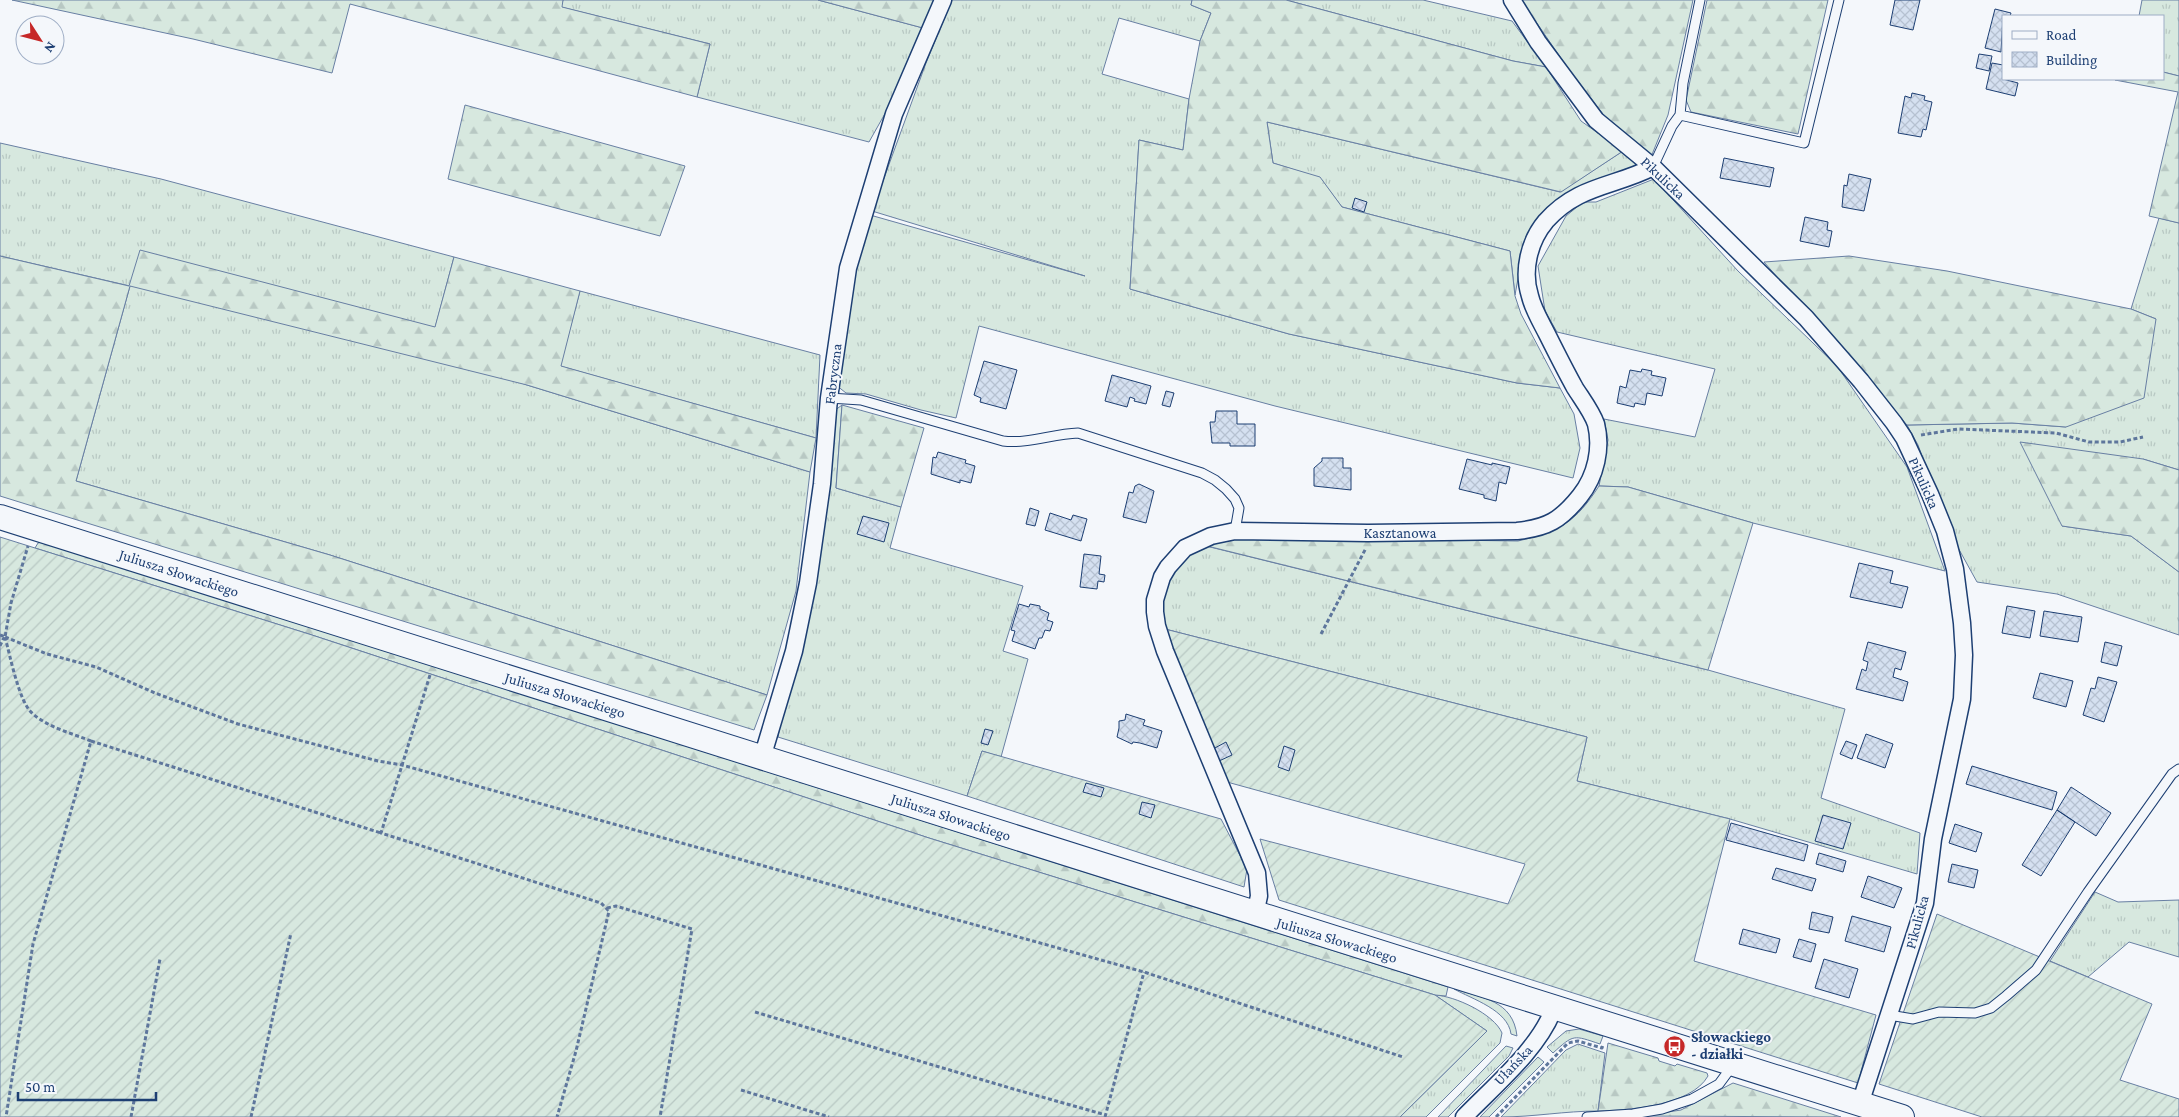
<svg xmlns="http://www.w3.org/2000/svg" width="2179" height="1117" font-family="'Crimson Pro',serif">
  <style>
    .grass { fill: url(#grass-tufts); stroke: #687fa3 }
    .forest { fill: url(#forest-firs); stroke: #687fa3 }
    .garden { fill: url(#garden-furrows); stroke: #687fa3 }
    .building { fill: url(#building-cross-hatch); stroke: #1d3f73 }
    .lines { fill: none; stroke-linecap: round; stroke-linejoin: round }
    .lane-casing { stroke: #1d3f73; stroke-width: 11 }
    .street-casing { stroke: #1d3f73; stroke-width: 19 }
    .secondary-casing { stroke: #1d3f73; stroke-width: 26 }
    .path { stroke: #5e769c; stroke-width: 3; stroke-dasharray: 4 2.5; stroke-linecap: butt }
    .lane { stroke: #f4f7fb; stroke-width: 9 }
    .street { stroke: #f4f7fb; stroke-width: 16 }
    .secondary { stroke: #f4f7fb; stroke-width: 24 }
    .labels { text-anchor: middle; stroke-width: 4; stroke-linejoin: round; paint-order: stroke }
    .street-label { font-size: 15px; fill: #1d3f73; stroke: #f4f7fb }
    .poi-label { font-size: 15px; font-weight: bold; fill: #1d3f73; stroke: #f4f7fb; text-anchor: start }
  </style>
  <defs>
    <pattern id="grass-tufts" width="24" height="20" patternUnits="userSpaceOnUse" patternTransform="scale(1.25)"><rect width="24" height="20" fill="#d7e8df"/><path d="M3 7l-1-3M5 7V3M7 7l1-3M15 17l-1-3M17 17v-4M19 17l1-3" fill="none" stroke="#b8c8c3"/></pattern>
    <pattern id="forest-firs" width="22" height="20" patternUnits="userSpaceOnUse" patternTransform="scale(1.25)"><rect width="22" height="20" fill="#d7e8df"/><path d="M5 1l3.5 6h-7zM16 11l3.5 6h-7z" fill="#b8c8c3"/></pattern>
    <pattern id="garden-furrows" width="10" height="10" patternUnits="userSpaceOnUse" patternTransform="scale(1.25)"><rect width="10" height="10" fill="#d7e8df"/><path d="M-1 1l2-2M0 10L10 0M9 11l2-2" fill="none" stroke="#b8c8c3"/></pattern>
    <pattern id="building-cross-hatch" width="8" height="8" patternUnits="userSpaceOnUse" patternTransform="scale(1.25)"><rect width="8" height="8" fill="#d5e0f0"/><path d="M0 0l8 8M0 8l8-8" fill="none" stroke="#b6c1d1"/></pattern>
  </defs>
  <rect width="100%" height="100%" fill="#f4f7fb"/>
  <!-- grass -->
  <path class="grass" d="M 563,0 L 818,0 L 923,28 L 896,94 L 869,142 L 697,97 L 710,44 L 561,7 Z
    M 952,0 L 1192,0 L 1191,5 L 1211,13 L 1200,41 L 1119,18 L 1102,74 L 1189,99 L 1183,150 L 1139,140 L 1130,289 L 1289,334 L 1517,383 L 1560,388 L 1574,414 L 1580,448 L 1573,478 L 1275,406 L 979,326 L 956,418 L 921,410 L 866,394 L 846,393 L 836,385 L 850,285 L 870,215 L 1085,276 L 872,211 L 926,63 Z
    M 1286,0 L 1423,0 L 1512,21 L 1546,67 L 1513,61 Z
    M 2142,0 L 2179,0 L 2179,76 L 2163,72 L 2163,16 L 2139,16 Z
    M 1267,122 L 1560,192 L 1623,151 L 1643,167 L 1569,195 L 1519,273 L 1515,295 L 1510,251 L 1342,207 L 1320,178 L 1273,163 Z
    M 0,143 L 161,179 L 454,257 L 435,328 L 140,251 L 527,385 L 810,472 L 796,591 L 767,695 L 330,555 L 76,481 L 130,286 L 0,256 Z
    M 1654,179 L 1738,271 L 1837,366 L 1907,467 L 1945,571 L 1753,523 L 1628,487 L 1599,486 L 1608,440 L 1604,419 L 1695,437 L 1715,369 L 1557,332 L 1545,311 L 1538,266 L 1566,216 L 1583,202 L 1596,202 Z
    M 2159,218 L 2179,223 L 2179,470 L 2143,459 L 2062,526 L 2131,536 L 2179,572 L 2179,635 L 2057,594 L 1977,582 L 1951,535 L 1918,445 L 1907,425 L 2012,423 L 2066,427 L 2156,319 L 2131,309 Z
    M 580,291 L 820,355 L 816,438 L 560,366 Z
    M 842,405 L 836,488 L 901,507 L 890,548 L 1023,586 L 1003,651 L 1028,659 L 1001,757 L 982,751 L 967,796 L 778,737 L 834,411 Z
    M 1202,545 L 1708,670 L 1845,709 L 1821,798 L 1920,833 L 1917,874 L 1730,819 L 1577,781 L 1587,737 L 1165,629 C 1164,619 1160,606 1161,597 C 1164,577 1186,554 1202,545 Z
    M 2095,892 L 2118,902 L 2179,900 L 2179,957 L 2129,942 L 2088,977 L 2050,961 Z
    M 1454,989 C 1482,998 1513,1000 1517,1036 L 1511,1034 C 1508,1010 1472,999 1454,989 Z
    M 1435,995 C 1455,996 1494,1014 1502,1033 L 1500,1043 L 1426,1117 L 1400,1117 L 1487,1031 Z
    M 1579,1029 L 1603,1036 L 1600,1044 C 1573,1035 1574,1034 1553,1053 L 1547,1047 L 1566,1031 Z
    M 1578,1044 L 1605,1053 L 1598,1111 C 1565,1111 1533,1117 1501,1117 L 1566,1050 Z
    M 1506,1046 L 1513,1048 L 1509,1056 L 1448,1117 L 1438,1117 Z
    M 1538,1057 L 1544,1062 L 1489,1117 L 1480,1117 Z"/>
  <!-- forest -->
  <path class="forest" d="M 12,0 L 563,0 L 562,7 L 710,44 L 697,97 L 350,4 L 332,73 L 193,39 Z
    M 818,0 L 935,0 L 923,28 Z
    M 1192,0 L 1286,0 L 1513,61 L 1546,67 L 1581,121 L 1623,151 L 1561,192 L 1267,122 L 1273,163 L 1320,177 L 1342,207 L 1510,251 L 1515,296 L 1521,314 L 1560,388 L 1517,383 L 1289,334 L 1130,289 L 1139,140 L 1183,150 L 1189,99 L 1200,41 L 1211,13 L 1191,5 Z
    M 1521,0 L 1693,0 L 1668,115 L 1651,157 L 1609,122 L 1567,67 Z
    M 1707,0 L 1828,0 L 1798,134 L 1691,112 L 1686,100 Z
    M 2163,72 L 2179,76 L 2179,223 L 2149,216 L 2178,92 L 2115,80 L 2163,79 Z
    M 465,105 L 685,166 L 660,236 L 448,179 Z
    M 140,250 L 435,327 L 454,257 L 580,291 L 561,366 L 816,438 L 810,472 L 527,385 L 130,286 L 76,481 L 330,555 L 767,695 L 754,730 L 0,496 L 0,256 L 129,286 Z
    M 1849,256 L 1947,271 L 2131,309 L 2156,319 L 2144,398 L 2066,427 L 2012,423 L 1907,425 L 1764,262 Z
    M 842,405 L 924,428 L 901,507 L 836,488 Z
    M 2020,442 L 2143,459 L 2179,470 L 2179,572 L 2131,536 L 2062,526 Z
    M 1599,486 L 1628,487 L 1753,523 L 1708,670 L 1203,545 L 1225,537 L 1518,541 C 1560,531 1575,523 1599,486 Z
    M 41,542 L 1448,987 L 1446,996 L 1435,995 L 929,838 L 312,635 L 35,548 L 38,543 Z
    M 1608,1043 L 1658,1058 L 1659,1061 L 1675,1066 L 1677,1064 L 1707,1073 L 1708,1076 C 1691,1106 1629,1110 1598,1111 Z
    M 1733,1083 L 1841,1117 L 1642,1116 L 1681,1110 Z"/>
  <!-- garden -->
  <path class="garden" d="M 0,537 L 312,635 L 929,838 L 1435,995 L 1487,1031 L 1400,1117 L 0,1117 Z
    M 1165,629 L 1587,737 L 1577,781 L 1730,819 L 1694,961 L 1876,1015 L 1858,1083 L 1279,900 L 1260,839 L 1508,904 L 1525,864 L 1227,782 L 1220,770 Z
    M 982,751 L 1221,819 L 1247,869 L 1244,887 L 967,796 Z
    M 1937,914 L 2152,1004 L 2120,1080 L 2179,1099 L 2179,1117 L 1982,1117 L 1879,1084 Z"/>
  <!-- building -->
  <path class="building" d="M 1895,0 L 1920,0 L 1913,30 L 1890,25 Z
    M 1995,9 L 2011,13 L 2010,16 L 2003,16 L 2001,52 L 1985,48 Z
    M 1979,54 L 1992,56 L 1989,71 L 1976,68 Z
    M 1992,63 L 2003,65 L 2003,79 L 2018,83 L 2015,96 L 1986,89 Z
    M 1912,93 L 1925,96 L 1924,100 L 1932,102 L 1926,130 L 1923,129 L 1921,137 L 1898,133 L 1905,96 L 1911,98 Z
    M 1724,158 L 1774,168 L 1770,187 L 1720,178 Z
    M 1849,174 L 1871,179 L 1864,211 L 1842,207 L 1844,185 L 1847,186 Z
    M 1355,198 L 1367,202 L 1364,212 L 1352,208 Z
    M 1805,217 L 1828,222 L 1827,230 L 1832,231 L 1829,247 L 1800,241 Z
    M 984,361 L 1017,370 L 1006,409 L 980,402 L 981,398 L 974,395 Z
    M 1642,369 L 1652,371 L 1651,375 L 1666,378 L 1662,396 L 1647,393 L 1645,405 L 1635,403 L 1634,407 L 1617,403 L 1620,386 L 1626,388 L 1630,370 L 1641,372 Z
    M 1112,375 L 1151,386 L 1146,404 L 1134,401 L 1135,399 L 1130,397 L 1127,407 L 1105,401 Z
    M 1166,391 L 1174,393 L 1170,407 L 1162,405 Z
    M 1216,411 L 1237,411 L 1237,424 L 1255,424 L 1255,446 L 1230,446 L 1230,443 L 1212,443 L 1210,422 L 1215,422 Z
    M 938,452 L 966,460 L 965,463 L 975,466 L 971,483 L 960,480 L 960,483 L 931,474 L 933,457 L 936,458 Z
    M 1322,458 L 1343,458 L 1343,468 L 1351,468 L 1351,490 L 1314,486 L 1314,468 L 1322,461 Z
    M 1467,459 L 1492,465 L 1492,463 L 1510,467 L 1506,484 L 1499,482 L 1496,501 L 1484,498 L 1484,495 L 1459,489 Z
    M 1139,484 L 1154,491 L 1146,523 L 1123,517 L 1129,492 L 1133,493 L 1135,486 Z
    M 1030,508 L 1039,511 L 1035,526 L 1026,524 Z
    M 1050,513 L 1071,520 L 1073,515 L 1087,519 L 1081,541 L 1045,530 Z
    M 863,516 L 889,523 L 884,542 L 857,534 Z
    M 1084,554 L 1101,556 L 1099,574 L 1105,575 L 1104,582 L 1098,581 L 1097,589 L 1080,587 Z
    M 1859,563 L 1893,571 L 1890,583 L 1908,587 L 1902,608 L 1850,597 Z
    M 1019,604 L 1029,607 L 1030,604 L 1040,606 L 1040,609 L 1049,613 L 1047,620 L 1053,622 L 1050,631 L 1045,630 L 1042,638 L 1039,638 L 1035,649 L 1012,641 L 1015,631 L 1011,630 Z
    M 2007,606 L 2035,611 L 2030,638 L 2002,633 Z
    M 2044,611 L 2082,617 L 2078,642 L 2040,636 Z
    M 1868,642 L 1906,652 L 1901,670 L 1895,668 L 1893,677 L 1908,682 L 1903,701 L 1856,689 L 1862,669 L 1866,671 L 1868,662 L 1863,660 Z
    M 2105,642 L 2122,646 L 2117,666 L 2101,662 Z
    M 2040,673 L 2073,681 L 2066,707 L 2033,698 Z
    M 2098,677 L 2117,682 L 2104,722 L 2083,715 L 2091,688 L 2095,689 Z
    M 1126,714 L 1145,720 L 1143,725 L 1162,731 L 1157,748 L 1140,743 L 1133,742 L 1132,744 L 1117,737 L 1119,728 L 1119,721 L 1125,720 Z
    M 985,729 L 993,731 L 988,745 L 981,743 Z
    M 1866,734 L 1893,744 L 1885,768 L 1857,758 Z
    M 1846,741 L 1857,745 L 1852,759 L 1840,754 Z
    M 1226,742 L 1232,755 L 1219,761 L 1213,749 Z
    M 1284,746 L 1295,750 L 1289,771 L 1278,767 Z
    M 1972,766 L 2057,792 L 2052,810 L 1966,784 Z
    M 1086,783 L 1104,788 L 1101,797 L 1083,792 Z
    M 2071,787 L 2111,813 L 2096,836 L 2057,810 Z
    M 1142,802 L 1155,805 L 1151,818 L 1139,814 Z
    M 2057,810 L 2075,822 L 2041,876 L 2022,865 Z
    M 1823,815 L 1851,823 L 1843,849 L 1815,841 Z
    M 1731,823 L 1808,845 L 1804,861 L 1726,840 Z
    M 1955,824 L 1982,833 L 1976,852 L 1949,843 Z
    M 1819,853 L 1846,861 L 1843,872 L 1816,864 Z
    M 1952,864 L 1978,870 L 1974,888 L 1948,882 Z
    M 1776,868 L 1816,879 L 1812,891 L 1772,879 Z
    M 1868,876 L 1902,888 L 1894,908 L 1861,897 Z
    M 1812,912 L 1833,917 L 1829,933 L 1809,929 Z
    M 1852,916 L 1891,927 L 1884,952 L 1845,941 Z
    M 1743,929 L 1780,939 L 1776,953 L 1739,944 Z
    M 1799,939 L 1816,944 L 1811,962 L 1793,957 Z
    M 1824,959 L 1858,969 L 1849,998 L 1815,988 Z"/>
  <g class="lines">
    <defs>
      <path id="lane" d="M 1680,115 L 1683,83 L 1700,0
        M 1653,167 L 1672,126 L 1680,115 L 1804,143 L 1839,0
        M 829,398 L 861,400 L 1003,441 C 1028,444 1052,434 1078,433 L 1202,473 L 1215,480 L 1226,489 L 1235,499 L 1239,508 L 1235,531
        M 1889,1015 L 1913,1019 L 1939,1012 L 1975,1013 L 1991,1008 L 2006,996 L 2036,970 L 2088,892 L 2172,774 L 2179,769
        M 1587,1117 L 1633,1114 L 1662,1109 L 1692,1099 L 1719,1084 L 1733,1065"/>
      <path id="street" d="M 1512,0 L 1538,42 L 1596,120 L 1653,167 L 1806,318 L 1861,381 L 1894,423 L 1904,438 L 1930,494 L 1945,531 L 1955,569 L 1962,623 L 1964,655 L 1962,699 L 1933,839 L 1925,903 L 1860,1104
        M 762,758 L 794,651 L 808,583 L 822,484 L 829,398 L 848,268 L 894,114 L 943,0
        M 1255,914 L 1259,896 L 1257,873 L 1165,651 L 1157,626 L 1155,612 L 1155,600 L 1162,577 L 1168,567 L 1185,548 L 1211,536 L 1235,531 L 1368,533 L 1517,531 C 1547,528 1561,520 1580,496 C 1596,476 1602,448 1596,424 C 1592,412 1582,399 1575,388 C 1565,370 1556,352 1547,334 C 1541,322 1533,309 1530,296 C 1522,271 1529,241 1546,221 C 1578,185 1614,187 1653,167
        M 1464,1117 C 1494,1086 1539,1049 1554,1008"/>
      <path id="secondary" d="M 0,517 L 1902,1117"/>
    </defs>
    <!-- lane casing -->
    <use href="#lane" class="lane-casing"/>
    <!-- street casing -->
    <use href="#street" class="street-casing"/>
    <!-- secondary casing -->
    <use href="#secondary" class="secondary-casing"/>
    <!-- path -->
    <path class="path" d="M 1921,435 L 1958,429 L 2056,433 L 2089,442 L 2120,442 L 2143,437
      M 1321,634 L 1366,548
      M 0,635 L 5,637 L 11,603 L 28,546
      M 5,637 L 47,654 L 96,667 L 155,693 L 238,724 L 378,761 L 402,765 L 1144,972 L 1403,1057
      M 5,637 C 10,655 19,702 32,713 C 47,727 71,733 91,741 L 33,944 L 6,1117
      M 0,646 L 4,637
      M 430,675 L 381,833 L 601,903 L 609,911 L 576,1051 L 557,1117
      M 91,741 L 381,833
      M 607,908 L 616,906 L 692,929 L 660,1117
      M 755,1012 L 1010,1088 L 1106,1115
      M 741,1090 L 829,1117
      M 131,1117 L 160,959
      M 251,1117 L 291,933
      M 1105,1117 L 1144,972
      M 1496,1117 L 1568,1043 L 1578,1041 L 1602,1048 L 1603,1045"/>
    <!-- lane -->
    <use href="#lane" class="lane"/>
    <!-- street -->
    <use href="#street" class="street"/>
    <!-- secondary -->
    <use href="#secondary" class="secondary"/>
  </g>
  <!-- icons -->
  <defs>
    <symbol id="bus-disc" viewBox="-11 -11 22 22"><circle r="9.5" fill="#c62828" stroke="#f4f7fb"/><path d="M-5-6H5V4H4V6H2V4H-2V6H-4V4H-5ZM-3.5-4V0h7V-4ZM-3.5 1.2v1.5H-2V1.2ZM2 1.2v1.5H3.5V1.2Z" fill="#fff"/></symbol>
  </defs>
  <g fill-rule="evenodd">
    <use href="#bus-disc" x="1662" y="1034" width="25" height="25"/>
  </g>
  <g class="labels">
    <!-- street labels -->
    <g class="street-label">
      <text transform="translate(1663 178) rotate(43)" y="5">Pikulicka</text>
      <text transform="translate(833 374) rotate(-83)" y="5">Fabryczna</text>
      <text transform="translate(1924 483) rotate(66)" y="5">Pikulicka</text>
      <text x="1400" y="538">Kasztanowa</text>
      <text transform="translate(179 573) rotate(18)" y="5">Juliusza Słowackiego</text>
      <text transform="translate(565 695) rotate(17)" y="5">Juliusza Słowackiego</text>
      <text transform="translate(951 817) rotate(18)" y="5">Juliusza Słowackiego</text>
      <text transform="translate(1917 922) rotate(-75)" y="5">Pikulicka</text>
      <text transform="translate(1337 940) rotate(17)" y="5">Juliusza Słowackiego</text>
      <text transform="translate(1513 1065) rotate(-47)" y="5">Ułańska</text>
    </g>
    <!-- poi labels -->
    <g class="poi-label">
      <text x="1691" y="1042">Słowackiego<tspan x="1691" dy="17">- działki</tspan></text>
    </g>
  </g>
  <!-- legend -->
  <rect x="2002" y="15" width="162" height="65" fill="#f4f7fb" stroke="#9eadc5"/>
  <rect x="2012" y="31" width="25" height="8" fill="#f4f7fb" stroke="#9eadc5"/>
  <text x="2046" y="40" font-size="15" fill="#1d3f73">Road</text>
  <rect x="2012" y="52" width="25" height="15" fill="url(#building-cross-hatch)" stroke="#9eadc5"/>
  <text x="2046" y="65" font-size="15" fill="#1d3f73">Building</text>
  <!-- north arrow -->
  <g transform="translate(40 40) rotate(126)"><circle r="24" fill="#f4f7fb" stroke="#9eadc5"/>
  <path d="M0-4L9 19L0 12L-9 19Z" fill="#c62828"/>
  <text y="-8" font-size="14" font-weight="bold" text-anchor="middle" fill="#1d3f73">N</text>
  </g>
  <!-- scale -->
  <path d="M18 1092v8h138v-8" fill="none" stroke="#1d3f73" stroke-width="2.5"/>
  <text x="25" y="1092" font-size="15" fill="#1d3f73" stroke="#f4f7fb" stroke-width="4" paint-order="stroke">50 m</text>
</svg>
